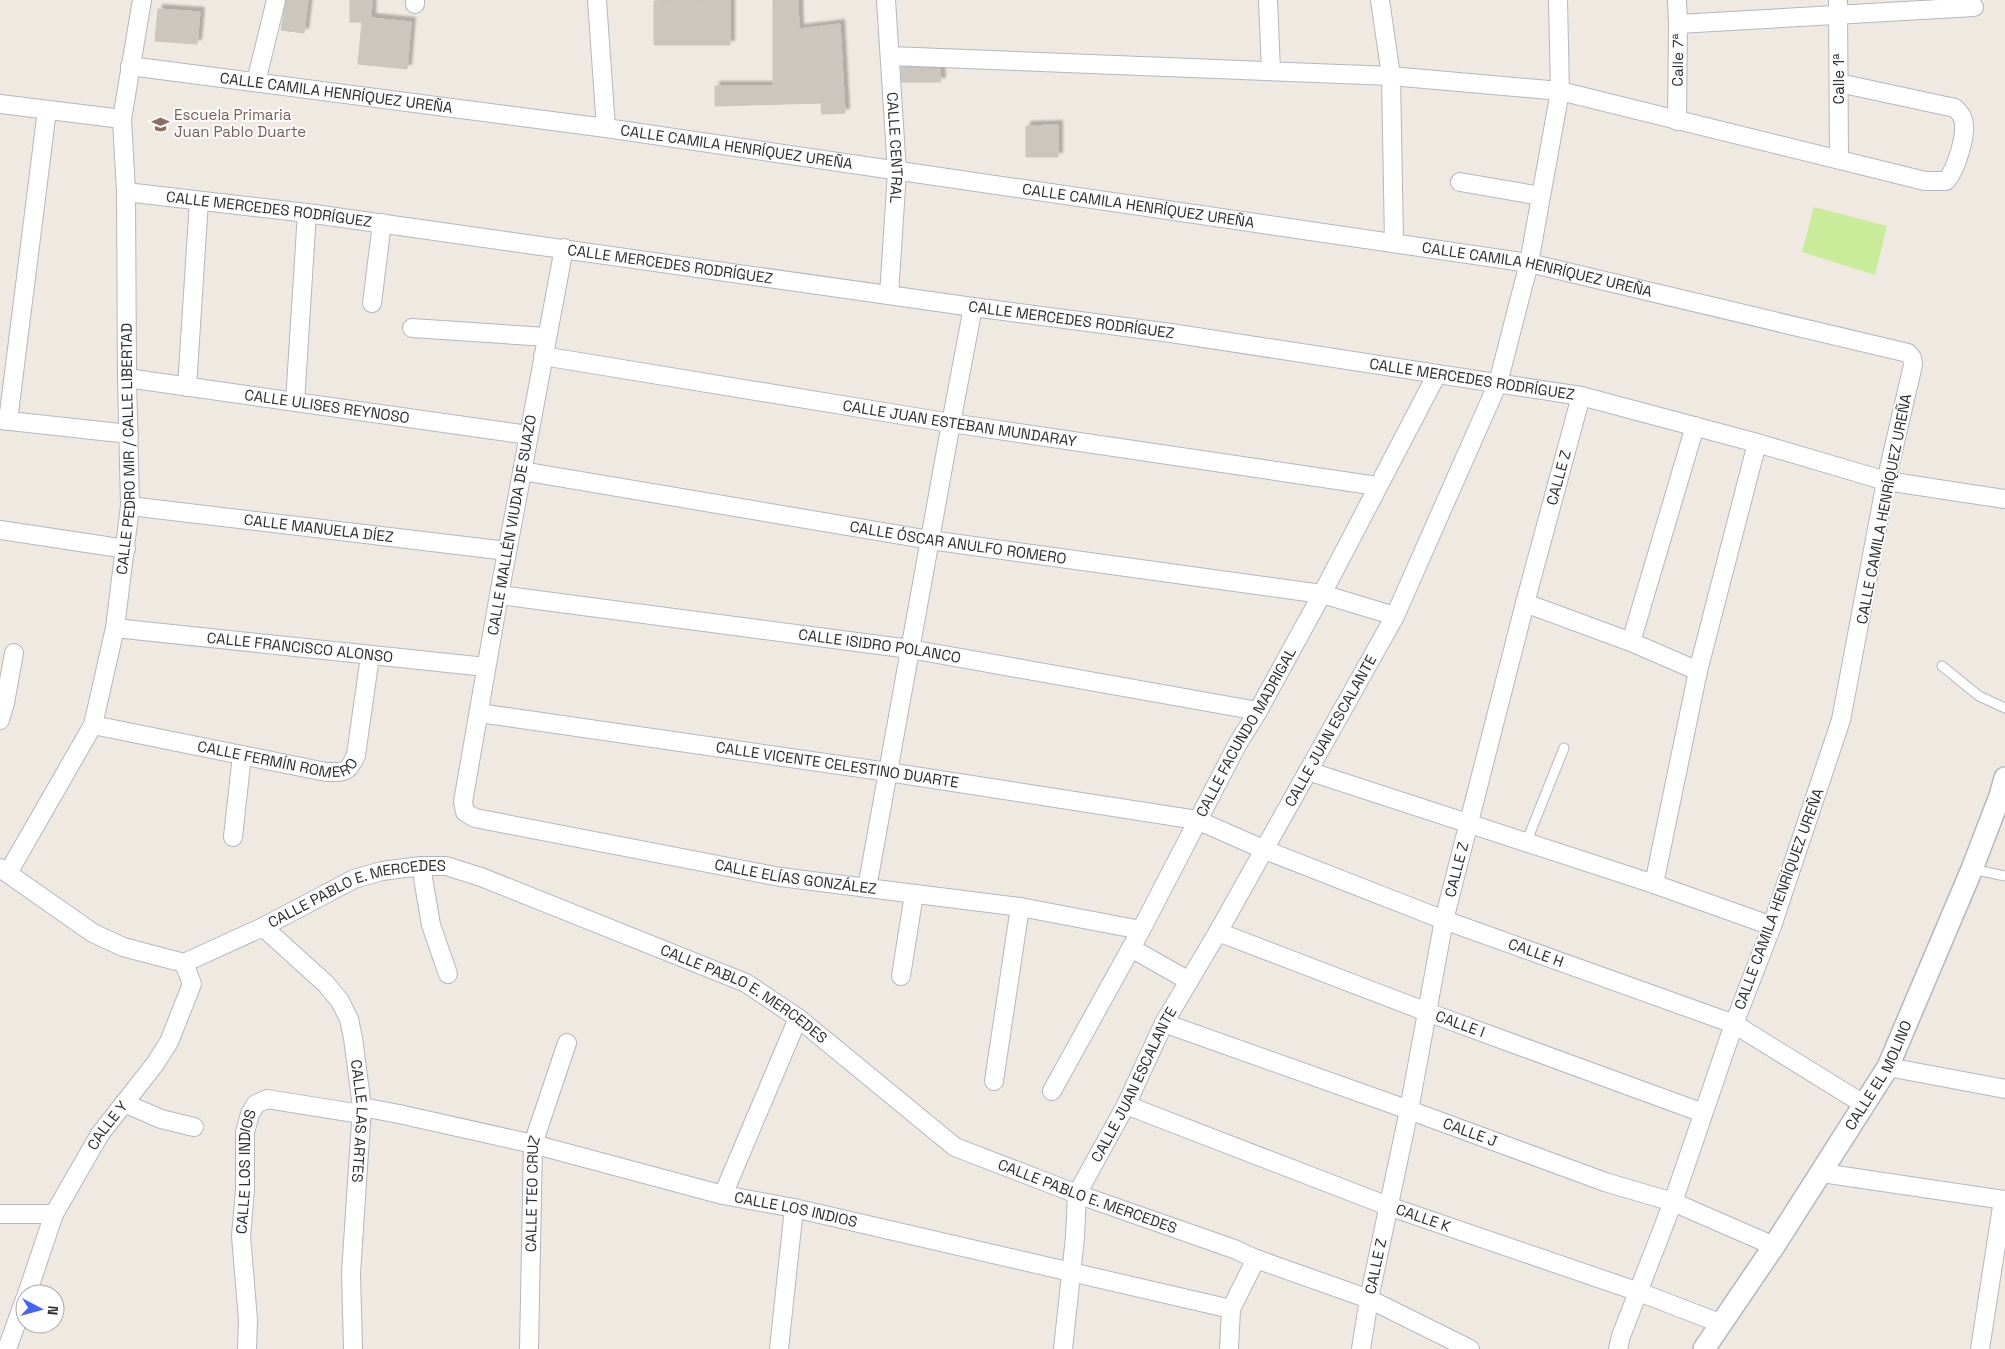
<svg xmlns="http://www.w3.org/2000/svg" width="2005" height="1349" font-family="'Space Grotesk',sans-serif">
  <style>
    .pitch { fill: #c9ec9a }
    .building { fill: #cbc7bf; stroke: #cbc5ba; filter: url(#shadow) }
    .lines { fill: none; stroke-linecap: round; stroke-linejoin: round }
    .service-casing { stroke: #b4b7c1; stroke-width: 11 }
    .minor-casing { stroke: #b4b7c1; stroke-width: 20 }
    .tertiary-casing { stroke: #b4b7c1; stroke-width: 24 }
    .service { stroke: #fff; stroke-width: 9 }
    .minor { stroke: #fff; stroke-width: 18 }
    .tertiary { stroke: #fff; stroke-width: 21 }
    .labels { text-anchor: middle; stroke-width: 4; stroke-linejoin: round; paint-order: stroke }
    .street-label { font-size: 15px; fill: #2e2e2e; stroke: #fff }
    .education-label { font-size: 15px; fill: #785e54; stroke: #fff; text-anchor: start }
  </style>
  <defs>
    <filter id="shadow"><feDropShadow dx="4.5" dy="-4.5" stdDeviation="1" flood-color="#0004"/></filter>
  </defs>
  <rect width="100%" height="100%" fill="#efe9e1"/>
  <!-- pitch -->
  <path class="pitch" d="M 1814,207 L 1887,226 L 1875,275 L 1802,252 Z"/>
  <!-- building -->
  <path class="building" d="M 286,0 L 308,0 L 304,33 L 281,30 Z
    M 350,0 L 372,0 L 371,18 L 411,22 L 407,69 L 358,64 L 362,22 L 350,22 Z
    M 730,0 L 730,45 L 654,45 L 654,1 Z
    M 773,0 L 798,0 L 799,29 L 840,24 L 845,113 L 822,114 L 821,103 L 715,106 L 715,86 L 773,86 Z
    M 158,9 L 200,12 L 197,44 L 155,41 Z
    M 901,67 L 940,69 L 941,82 L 902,82 Z
    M 1058,125 L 1058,157 L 1026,157 L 1026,126 Z"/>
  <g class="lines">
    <defs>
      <path id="service" d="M 1942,666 L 1979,696 L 2005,708
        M 1526,843 L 1564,748
        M 1972,869 L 2005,876"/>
      <g id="minor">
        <path d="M 415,0 L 415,4"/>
        <path d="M 597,0 L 606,128"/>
        <path id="s1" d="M 886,0 L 897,172 L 889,295"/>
        <path d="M 1268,0 L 1271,71"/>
        <path d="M 1380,0 L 1391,76 L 1394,243"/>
        <path d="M 1677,0 L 1678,24 L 1677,121"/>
        <path d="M 1838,0 L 1839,159"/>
        <path d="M 1678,24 L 1974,7"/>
        <path d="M 890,56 L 1391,76 L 1560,91 L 1925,181 L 1946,181 C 1956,170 1969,131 1962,117 C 1961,114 1957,110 1955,108 L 1839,83"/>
        <path id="s2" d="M 130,66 L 606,128 L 1529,263 L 1908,353 L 1912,358 L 1913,365 L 1886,481 L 1841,720 L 1772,926 L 1734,1024 L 1673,1202 L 1621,1336 L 1618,1349"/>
        <path d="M 256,82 L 276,0"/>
        <path d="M 0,104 L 122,119"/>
        <path d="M 1460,182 L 1541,196"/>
        <path id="s3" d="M 126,192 L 307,213 L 973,307 L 1171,333 L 1581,396 L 1757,443 L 1886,481 L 2005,499"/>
        <path id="s4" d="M 564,248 L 499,595 L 463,802 L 465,812 L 475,818 L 780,877 L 1020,907 L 1141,930"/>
        <path d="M 372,303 L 382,223"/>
        <path d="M 412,328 L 546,337"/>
        <path id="s5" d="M 543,356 L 951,423 L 1377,486"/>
        <path id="s6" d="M 127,378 L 528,435"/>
        <path d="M 187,387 L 199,201"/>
        <path d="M 295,402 L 307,213"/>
        <path d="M 0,420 L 129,434"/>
        <path d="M 8,421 L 47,110"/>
        <path id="s7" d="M 522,471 L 930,540 L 1322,594 L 1395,616"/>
        <path id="s8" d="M 130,506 L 507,551"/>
        <path d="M 0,530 L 126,549"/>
        <path id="s9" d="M 499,595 L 910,649 L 1258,711"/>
        <path d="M 1525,603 L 1631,642 L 1698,671"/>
        <path id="s10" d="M 115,628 L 486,667"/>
        <path d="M 1631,642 L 1695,426"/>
        <path id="s11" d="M 479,713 L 888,772 L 1197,820 L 1265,850 L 1444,920 L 1734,1024 L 1865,1105"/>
        <path d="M 0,720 L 5,703 L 14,653"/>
        <path id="s12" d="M 93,725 L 326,772 C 345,772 348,773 356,755 L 370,656"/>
        <path d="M 1308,771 L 1654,884 L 1772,926"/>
        <path d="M 233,837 L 242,755"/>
        <path d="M 421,866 L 431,925 L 448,974"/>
        <path id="s13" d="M 0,868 L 93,933 L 123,947 L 184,963 L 263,927 L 354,879 L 382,871 L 421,866 L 446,866 L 481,877 L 746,983 L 798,1018 L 955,1147 L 1077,1194 L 1234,1249 L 1256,1259 L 1369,1299 L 1470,1349"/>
        <path id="s14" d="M 8,873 L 93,725 L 115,628 L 130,506 L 127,378 L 126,192 L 122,119 L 142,0"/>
        <path d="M 1654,884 L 1698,671 L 1757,443"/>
        <path d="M 867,888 L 951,423 L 973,307"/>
        <path id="s15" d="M 263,927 L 326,984 L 340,1001 L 349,1019 L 353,1038 L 362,1107 L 351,1273 L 353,1349"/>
        <path id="s16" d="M 1218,932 L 1427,1012 L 1703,1113"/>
        <path d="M 1131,948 L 1189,981"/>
        <path d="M 901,976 L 914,894"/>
        <path id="s17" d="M 1164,1023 L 1409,1110 L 1605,1182 L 1673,1202 L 1774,1246"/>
        <path d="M 1888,1067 L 2005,1089"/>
        <path d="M 994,1081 L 1020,907"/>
        <path id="s18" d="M 1052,1091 L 1141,930 L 1237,745 L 1258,711 L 1322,594 L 1437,374"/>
        <path d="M 124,1103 L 161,1119 L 194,1127"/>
        <path id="s19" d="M 1126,1105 L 1388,1206 L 1639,1292 L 1722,1324"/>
        <path id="s20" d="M 362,1107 L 399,1114 L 533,1144 L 723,1195 L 794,1208 L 1231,1309"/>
        <path d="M 1822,1173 L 2005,1200"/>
        <path d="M 723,1195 L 798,1018"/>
        <path d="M 0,1214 L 54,1214"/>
        <path id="s21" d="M 27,1294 L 54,1214 L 100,1134 L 155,1064 L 169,1042 L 192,984 L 184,963"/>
        <path d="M 7,1349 L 25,1299"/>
        <path id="s22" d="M 247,1349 L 248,1320 L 241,1236 L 245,1190 L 245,1132 L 250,1114 L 256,1104 L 267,1099 L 361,1114"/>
        <path id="s23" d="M 529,1349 L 533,1144 L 567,1043"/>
        <path d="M 779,1349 L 794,1208"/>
        <path id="s24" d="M 1063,1349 L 1075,1237 L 1077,1194 L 1126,1105 L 1164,1023 L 1218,932 L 1395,616 L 1498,383 L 1529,263 L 1560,91 L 1558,0"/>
        <path d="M 1229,1349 L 1231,1309 L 1256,1259"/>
        <path id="s25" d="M 1361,1349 L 1369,1299 L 1409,1110 L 1444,920 L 1525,603 L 1581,396"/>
        <path d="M 1980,1349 L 2003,1200"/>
      </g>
      <g id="tertiary">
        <path id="s26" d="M 1704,1349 L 1774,1246 L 1888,1067 L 1972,869 L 2000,796 L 2005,778"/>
      </g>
    </defs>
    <!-- service casing -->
    <use href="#service" class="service-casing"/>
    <!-- minor casing -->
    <use href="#minor" class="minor-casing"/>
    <!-- tertiary casing -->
    <use href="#tertiary" class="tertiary-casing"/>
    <!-- service -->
    <use href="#service" class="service"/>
    <!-- minor -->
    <use href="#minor" class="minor"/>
    <!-- tertiary -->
    <use href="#tertiary" class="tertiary"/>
  </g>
  <!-- icons -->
  <defs>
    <symbol id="school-bare" viewBox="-9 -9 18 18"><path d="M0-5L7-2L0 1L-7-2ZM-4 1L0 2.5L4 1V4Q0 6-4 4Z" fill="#8d6e63" stroke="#fff" stroke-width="2.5" paint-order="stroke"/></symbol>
  </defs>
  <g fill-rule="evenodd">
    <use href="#school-bare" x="148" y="112" width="25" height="25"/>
  </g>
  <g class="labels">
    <!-- street labels -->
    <g class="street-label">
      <text transform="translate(1678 60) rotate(-89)" y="5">Calle 7ª</text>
      <text transform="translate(1839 79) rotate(-90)" y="5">Calle 1ª</text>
      <text dy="5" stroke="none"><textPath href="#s2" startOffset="208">CALLE CAMILA HENRÍQUEZ UREÑA</textPath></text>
      <text dy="5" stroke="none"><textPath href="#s1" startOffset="148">CALLE CENTRAL</textPath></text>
      <text dy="5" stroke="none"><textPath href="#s2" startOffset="612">CALLE CAMILA HENRÍQUEZ UREÑA</textPath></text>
      <text dy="5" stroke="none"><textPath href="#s2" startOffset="1018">CALLE CAMILA HENRÍQUEZ UREÑA</textPath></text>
      <text dy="5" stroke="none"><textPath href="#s3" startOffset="144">CALLE MERCEDES RODRÍGUEZ</textPath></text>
      <text dy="5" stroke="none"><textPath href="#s3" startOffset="549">CALLE MERCEDES RODRÍGUEZ</textPath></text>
      <text dy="5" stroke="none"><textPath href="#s2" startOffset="1422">CALLE CAMILA HENRÍQUEZ UREÑA</textPath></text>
      <text dy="5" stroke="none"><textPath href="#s3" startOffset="954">CALLE MERCEDES RODRÍGUEZ</textPath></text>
      <text dy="5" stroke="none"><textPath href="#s3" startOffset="1359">CALLE MERCEDES RODRÍGUEZ</textPath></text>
      <text dy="5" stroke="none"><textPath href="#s6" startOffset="202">CALLE ULISES REYNOSO</textPath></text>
      <text dy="5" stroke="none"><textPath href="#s5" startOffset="422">CALLE JUAN ESTEBAN MUNDARAY</textPath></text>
      <text dy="5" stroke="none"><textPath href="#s14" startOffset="450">CALLE PEDRO MIR / CALLE LIBERTAD</textPath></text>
      <text dy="5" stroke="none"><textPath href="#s25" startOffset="894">CALLE Z</textPath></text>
      <text transform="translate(1884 509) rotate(-79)" y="5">CALLE CAMILA HENRÍQUEZ UREÑA</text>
      <text transform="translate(512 525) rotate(-80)" y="5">CALLE MALLÉN VIUDA DE SUAZO</text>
      <text dy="5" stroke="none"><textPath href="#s8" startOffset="190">CALLE MANUELA DÍEZ</textPath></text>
      <text dy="5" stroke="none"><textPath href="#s7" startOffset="442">CALLE ÓSCAR ANULFO ROMERO</textPath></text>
      <text dy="5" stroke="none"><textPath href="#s9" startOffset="384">CALLE ISIDRO POLANCO</textPath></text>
      <text dy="5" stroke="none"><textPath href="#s10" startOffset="186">CALLE FRANCISCO ALONSO</textPath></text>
      <text dy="5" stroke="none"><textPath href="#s24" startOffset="684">CALLE JUAN ESCALANTE</textPath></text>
      <text dy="5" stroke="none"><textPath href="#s18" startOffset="408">CALLE FACUNDO MADRIGAL</textPath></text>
      <text dy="5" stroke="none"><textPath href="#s12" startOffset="189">CALLE FERMÍN ROMERO</textPath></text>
      <text dy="5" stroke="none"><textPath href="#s11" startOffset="362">CALLE VICENTE CELESTINO DUARTE</textPath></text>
      <text dy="5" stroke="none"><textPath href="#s25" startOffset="489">CALLE Z</textPath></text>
      <text dy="5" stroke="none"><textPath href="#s4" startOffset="911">CALLE ELÍAS GONZÁLEZ</textPath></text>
      <text dy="5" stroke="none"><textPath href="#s13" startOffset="398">CALLE PABLO E. MERCEDES</textPath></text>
      <text transform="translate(1779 899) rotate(-70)" y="5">CALLE CAMILA HENRÍQUEZ UREÑA</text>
      <text dy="5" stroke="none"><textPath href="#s11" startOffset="1090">CALLE H</textPath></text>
      <text dy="5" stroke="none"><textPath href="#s13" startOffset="818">CALLE PABLO E. MERCEDES</textPath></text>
      <text dy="5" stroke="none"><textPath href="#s16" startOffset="259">CALLE I</textPath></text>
      <text dy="5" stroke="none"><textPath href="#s26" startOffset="325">CALLE EL MOLINO</textPath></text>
      <text dy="5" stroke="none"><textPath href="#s24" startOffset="279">CALLE JUAN ESCALANTE</textPath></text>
      <text dy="5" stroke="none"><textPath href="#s15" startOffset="230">CALLE LAS ARTES</textPath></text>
      <text dy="5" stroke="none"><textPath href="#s21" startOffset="188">CALLE Y</textPath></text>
      <text dy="5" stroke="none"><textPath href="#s17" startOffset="325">CALLE J</textPath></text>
      <text dy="5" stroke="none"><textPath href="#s22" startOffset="178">CALLE LOS INDIOS</textPath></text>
      <text dy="5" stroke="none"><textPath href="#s23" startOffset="155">CALLE TEO CRUZ</textPath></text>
      <text dy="5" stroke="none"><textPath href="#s13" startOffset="1222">CALLE PABLO E. MERCEDES</textPath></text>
      <text dy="5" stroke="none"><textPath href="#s20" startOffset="446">CALLE LOS INDIOS</textPath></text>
      <text dy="5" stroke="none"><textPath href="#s19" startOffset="318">CALLE K</textPath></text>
      <text dy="5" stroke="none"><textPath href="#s25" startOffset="84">CALLE Z</textPath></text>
    </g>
    <!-- education labels -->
    <g class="education-label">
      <text x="174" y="120">Escuela Primaria<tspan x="174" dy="17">Juan Pablo Duarte</tspan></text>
    </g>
  </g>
  <!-- north arrow -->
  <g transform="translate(40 1309) rotate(96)"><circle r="24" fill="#ffffff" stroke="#ababab"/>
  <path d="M0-4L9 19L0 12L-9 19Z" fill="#4264fb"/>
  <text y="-8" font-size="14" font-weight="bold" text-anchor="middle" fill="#2e2e2e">N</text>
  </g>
</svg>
